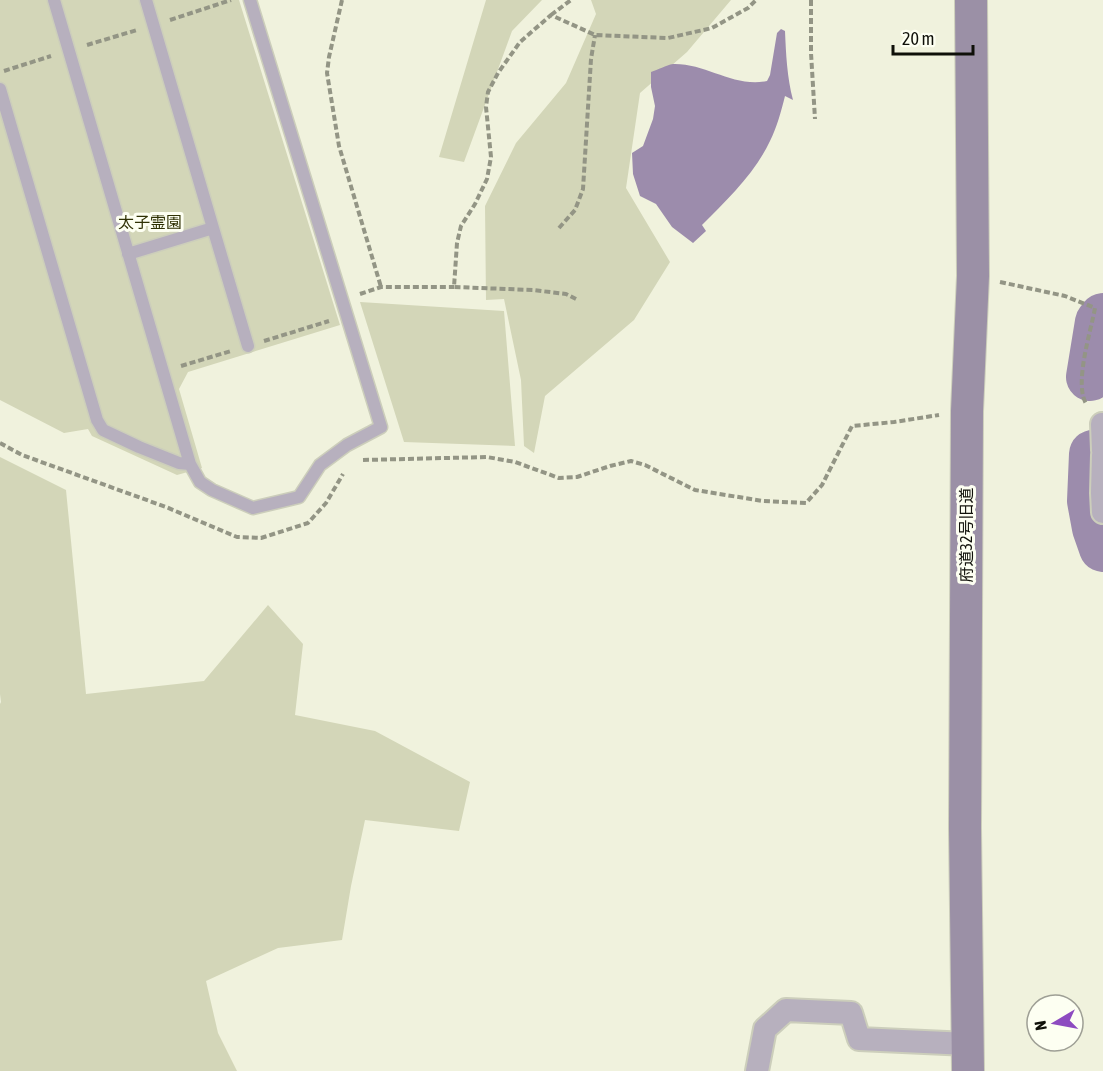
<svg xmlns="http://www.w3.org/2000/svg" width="1103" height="1071" font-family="'Asap Condensed','Noto Sans JP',sans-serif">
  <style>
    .green { fill: #d3d6b8 }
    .water { fill: #9c8cac }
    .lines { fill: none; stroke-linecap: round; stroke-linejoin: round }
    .river { stroke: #9c8cac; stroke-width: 48 }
    .lane-casing { stroke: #cccebb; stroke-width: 15 }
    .street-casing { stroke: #cccebb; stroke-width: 26 }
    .secondary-casing { stroke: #cccebb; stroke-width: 34 }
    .path { stroke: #939585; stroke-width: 4; stroke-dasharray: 6 3; stroke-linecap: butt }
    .lane { stroke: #b7b0be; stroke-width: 12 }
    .street { stroke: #b7b0be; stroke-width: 22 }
    .secondary { stroke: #9b90a6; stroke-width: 32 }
    .labels { text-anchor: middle; stroke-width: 6; stroke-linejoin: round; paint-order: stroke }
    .park-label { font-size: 16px; fill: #2f3104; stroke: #fdfff2 }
    .street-label { font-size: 16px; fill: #0f1009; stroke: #fdfff2 }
  </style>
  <rect width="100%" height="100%" fill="#f0f2dd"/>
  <!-- green -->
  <path class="green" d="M 0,0 L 239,0 L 340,325 L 188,372 L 179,389 L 202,468 L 177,475 L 92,436 L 88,429 L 64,433 L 0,400 Z
    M 486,0 L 542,0 L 512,31 L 464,162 L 439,157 Z
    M 591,0 L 731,0 L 687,52 L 640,93 L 626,188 L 670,262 L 634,320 L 545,396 L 534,453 L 524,446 L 521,380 L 504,299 L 486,300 L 485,206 L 516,143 L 566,83 L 596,14 Z
    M 360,302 L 504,311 L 515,446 L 404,442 Z
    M 0,457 L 66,490 L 86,694 L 204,681 L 268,605 L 303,644 L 295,715 L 375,731 L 470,782 L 459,831 L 365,820 L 351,886 L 342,940 L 278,948 L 206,981 L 218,1033 L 237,1071 L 0,1071 L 0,704 L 1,702 L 0,694 Z"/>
  <!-- water -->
  <path class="water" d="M 781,29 L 785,31 C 786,54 787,77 793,100 L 785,96 C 781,112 777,127 770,141 C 755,173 727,200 702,225 L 706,231 L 693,243 L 672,227 L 656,204 L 640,196 L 633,174 L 632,153 L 643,146 L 653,119 L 655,106 L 651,87 L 651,72 C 658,70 666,65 673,64 C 706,63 734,88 767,81 L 770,75 L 777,33 Z"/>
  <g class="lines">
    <!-- river -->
    <path class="river" d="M 1090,377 L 1099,322 L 1103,317
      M 1093,454 L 1091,501 L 1096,528 L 1103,548"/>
    <defs>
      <path id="lane" d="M 54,0 L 190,464 L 200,482 L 212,490 L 253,508 L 299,497 L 320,465 L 347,445 L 381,427 L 250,0
        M 0,89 L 97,420 L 103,430 L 139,447 L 179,463 L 190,464
        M 213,228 L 248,346
        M 128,254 L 213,228 L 146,0"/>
      <path id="street" d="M 1102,424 L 1103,450
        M 1103,455 L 1102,493 L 1103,512
        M 757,1071 L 765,1029 L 786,1010 L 851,1013 L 859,1039 L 968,1044"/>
      <path id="secondary" d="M 968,1071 L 965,828 L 967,411 L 973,276 L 971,0"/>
    </defs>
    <!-- lane casing -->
    <use href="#lane" class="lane-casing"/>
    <!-- street casing -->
    <use href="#street" class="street-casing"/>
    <!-- secondary casing -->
    <use href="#secondary" class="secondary-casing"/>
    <!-- path -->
    <path class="path" d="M 342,0 L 329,57 L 327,73 L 339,146 L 381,287
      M 811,0 L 811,53 L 815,119
      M 551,15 L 571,0
      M 170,20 L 231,0
      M 87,45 L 137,30
      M 4,71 L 51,56
      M 559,228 L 575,210 L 583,189 L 591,59 L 595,35
      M 1000,282 L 1065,296 L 1095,308 C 1091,331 1073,386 1087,405
      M 360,294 L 381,287 L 454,287
      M 576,299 L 566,294 L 533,290 L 454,287 L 457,243 L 461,226 L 475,204 L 487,179 L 491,157 L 486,107 L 488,92 L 498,73 L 520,42 L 551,15 L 595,35 L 668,38 L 712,28 L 748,8 L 756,0
      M 264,341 L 329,321
      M 181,366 L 231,351
      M 0,443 L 22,455 L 166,507 L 237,537 L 261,538 L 308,523 L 326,503 L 343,474
      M 363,460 L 487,457 L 515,462 L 559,478 L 577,477 L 610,466 L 631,461 L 645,465 L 695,490 L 763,501 L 806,503 L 822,485 L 852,426 L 894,422 L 939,415"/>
    <!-- lane -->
    <use href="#lane" class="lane"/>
    <!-- street -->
    <use href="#street" class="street"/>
    <!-- secondary -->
    <use href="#secondary" class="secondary"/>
  </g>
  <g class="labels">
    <!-- park labels -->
    <g class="park-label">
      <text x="150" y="228">太子霊園</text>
    </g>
    <!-- street labels -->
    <g class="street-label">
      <text transform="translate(966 535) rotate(-90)" y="6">府道32号旧道</text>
    </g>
  </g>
  <!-- north arrow -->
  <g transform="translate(1055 1023) rotate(260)"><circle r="28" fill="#fdfff2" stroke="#9e9f95" stroke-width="1.5"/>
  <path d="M0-4.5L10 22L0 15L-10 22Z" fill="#8d4bc0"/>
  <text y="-9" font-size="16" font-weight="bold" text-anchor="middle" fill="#0f1009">N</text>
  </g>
  <!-- scale -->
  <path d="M893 45v9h80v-9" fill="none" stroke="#0f1009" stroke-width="3"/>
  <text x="902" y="45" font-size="18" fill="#0f1009" stroke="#fdfff2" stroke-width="4.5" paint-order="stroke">20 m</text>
</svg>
